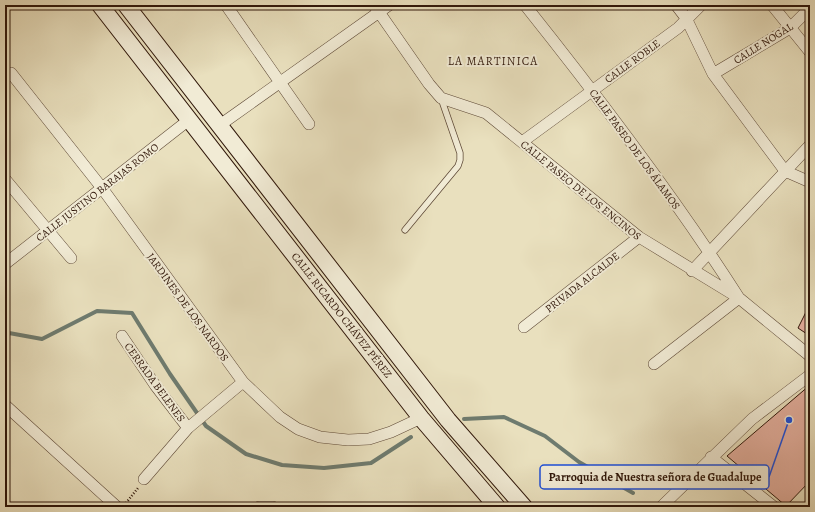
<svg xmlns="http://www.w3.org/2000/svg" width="815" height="512" font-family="Alegreya,serif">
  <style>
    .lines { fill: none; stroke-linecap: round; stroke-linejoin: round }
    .stream { stroke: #6e7b6f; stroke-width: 4 }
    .building { fill: #e3ae9d; stroke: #30170a }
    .service-casing { stroke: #5e4937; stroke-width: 7 }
    .minor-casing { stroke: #5e4937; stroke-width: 12 }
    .secondary-casing { stroke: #30170a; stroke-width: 18 }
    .path { stroke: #30170a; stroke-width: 2.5; stroke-dasharray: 1 2; stroke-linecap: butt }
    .service { stroke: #f1ebd5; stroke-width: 5.5 }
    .minor { stroke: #f1ebd5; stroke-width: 11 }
    .secondary { stroke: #f1ebd5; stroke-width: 16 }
    .labels { text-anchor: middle; stroke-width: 4; stroke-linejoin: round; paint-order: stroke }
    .street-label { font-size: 11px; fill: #30170a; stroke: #f1ebd5 }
    .neighbourhood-label { font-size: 12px; letter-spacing: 1px; fill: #30170a; stroke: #f1ebd5 }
    .leader { fill: none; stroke: #1d4ed8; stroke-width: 1.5 }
    .callout-dot { fill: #1d4ed8; stroke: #f1ebd5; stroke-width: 1.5 }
    .callout { fill: #f1ebd5; stroke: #1d4ed8; stroke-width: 1.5 }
    .callout-label { font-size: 12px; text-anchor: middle; font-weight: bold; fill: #30170a }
  </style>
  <rect width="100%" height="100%" fill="#e9e0be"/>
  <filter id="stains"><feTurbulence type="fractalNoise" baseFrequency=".005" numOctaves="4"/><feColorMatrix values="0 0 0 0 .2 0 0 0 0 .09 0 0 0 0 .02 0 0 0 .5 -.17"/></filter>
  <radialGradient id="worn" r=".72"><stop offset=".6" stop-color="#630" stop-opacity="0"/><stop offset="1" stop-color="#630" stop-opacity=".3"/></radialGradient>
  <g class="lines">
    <!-- stream -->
    <path class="stream" d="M 5,329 L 9,333 L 42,339 L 97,311 L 132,313 L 170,374 L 206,426 L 246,454 L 282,465 L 324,468 L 371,463 L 411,437
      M 464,419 L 504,417 L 545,436 L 579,462 L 633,493"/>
  </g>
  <!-- building -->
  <path class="building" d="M 810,304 L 810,336 L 798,328 Z
    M 810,385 L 810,481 L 786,506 L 727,456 Z"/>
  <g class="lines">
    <defs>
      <path id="service" d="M 405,230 L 458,166 L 460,160 L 460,153 L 441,98"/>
      <path id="minor" d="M 226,5 L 309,124
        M 374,5 L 429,84 L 441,98 L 486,113 L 639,237 L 739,298 L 810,356
        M 525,5 C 600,99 674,196 739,298 L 654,364
        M 676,5 L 686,18 L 713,74 L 785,171 L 810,182
        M 772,5 L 810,52
        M 11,73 L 102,188 L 243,382 L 280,417 L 298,429 L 320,437 L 348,440 L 369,439 L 391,432 L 421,418
        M 713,74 L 790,28 L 810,8
        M 220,125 L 389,5
        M 522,142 L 678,28 L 701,5
        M 5,179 L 71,258
        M 5,264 L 190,119
        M 692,271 L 810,145
        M 524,327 L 639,237
        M 122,336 L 155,385 L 188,428
        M 5,405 L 117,507
        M 711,457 L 774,507
        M 144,479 L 188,428 L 243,382
        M 259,507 L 273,507
        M 661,507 L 752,419 L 810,375"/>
      <path id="secondary" d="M 100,5 L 421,418 L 497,507
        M 126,5 L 448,420 L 524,507"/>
    </defs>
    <!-- service casing -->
    <use href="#service" class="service-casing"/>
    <!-- minor casing -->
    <use href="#minor" class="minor-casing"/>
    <!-- secondary casing -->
    <use href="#secondary" class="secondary-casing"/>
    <!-- path -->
    <path class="path" d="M 126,503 L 138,488"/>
    <!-- service -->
    <use href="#service" class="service"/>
    <!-- minor -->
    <use href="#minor" class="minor"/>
    <!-- secondary -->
    <use href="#secondary" class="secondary"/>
  </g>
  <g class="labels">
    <!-- street labels -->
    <g class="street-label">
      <text transform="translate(763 43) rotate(-32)" y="4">CALLE NOGAL</text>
      <text transform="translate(632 61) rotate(-36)" y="4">CALLE ROBLE</text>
      <text transform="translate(635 149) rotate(54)" y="4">CALLE PASEO DE LOS ÁLAMOS</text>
      <text transform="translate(581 190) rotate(39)" y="4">CALLE PASEO DE LOS ENCINOS</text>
      <text transform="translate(97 192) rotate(-38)" y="4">CALLE JUSTINO BARAJAS ROMO</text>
      <text transform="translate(582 282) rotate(-38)" y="4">PRIVADA ALCALDE</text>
      <text transform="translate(188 307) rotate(54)" y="4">JARDINES DE LOS NARDOS</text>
      <text transform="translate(342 315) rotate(52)" y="4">CALLE RICARDO CHÁVEZ PÉREZ</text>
      <text transform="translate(155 382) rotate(54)" y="4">CERRADA BELENES</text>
    </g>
    <!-- neighbourhood labels -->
    <g class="neighbourhood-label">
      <text x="493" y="65">LA MARTINICA</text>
    </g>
  </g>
  <!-- callouts -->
  <path class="leader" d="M789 420L769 477"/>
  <circle class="callout-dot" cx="789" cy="420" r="4"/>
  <rect class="callout" x="540" y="465" width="229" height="24" rx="4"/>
  <g class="callout-label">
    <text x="655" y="481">Parroquia de Nuestra señora de Guadalupe</text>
  </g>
  <!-- margin -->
  <rect width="815" height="512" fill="none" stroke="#e9e0be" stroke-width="20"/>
  <rect x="6" y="6" width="803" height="500" fill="none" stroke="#30170a" stroke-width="2"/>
  <rect x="10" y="10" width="795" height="492" fill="none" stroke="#30170a"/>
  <rect width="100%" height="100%" filter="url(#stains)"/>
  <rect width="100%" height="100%" fill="url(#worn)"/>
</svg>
